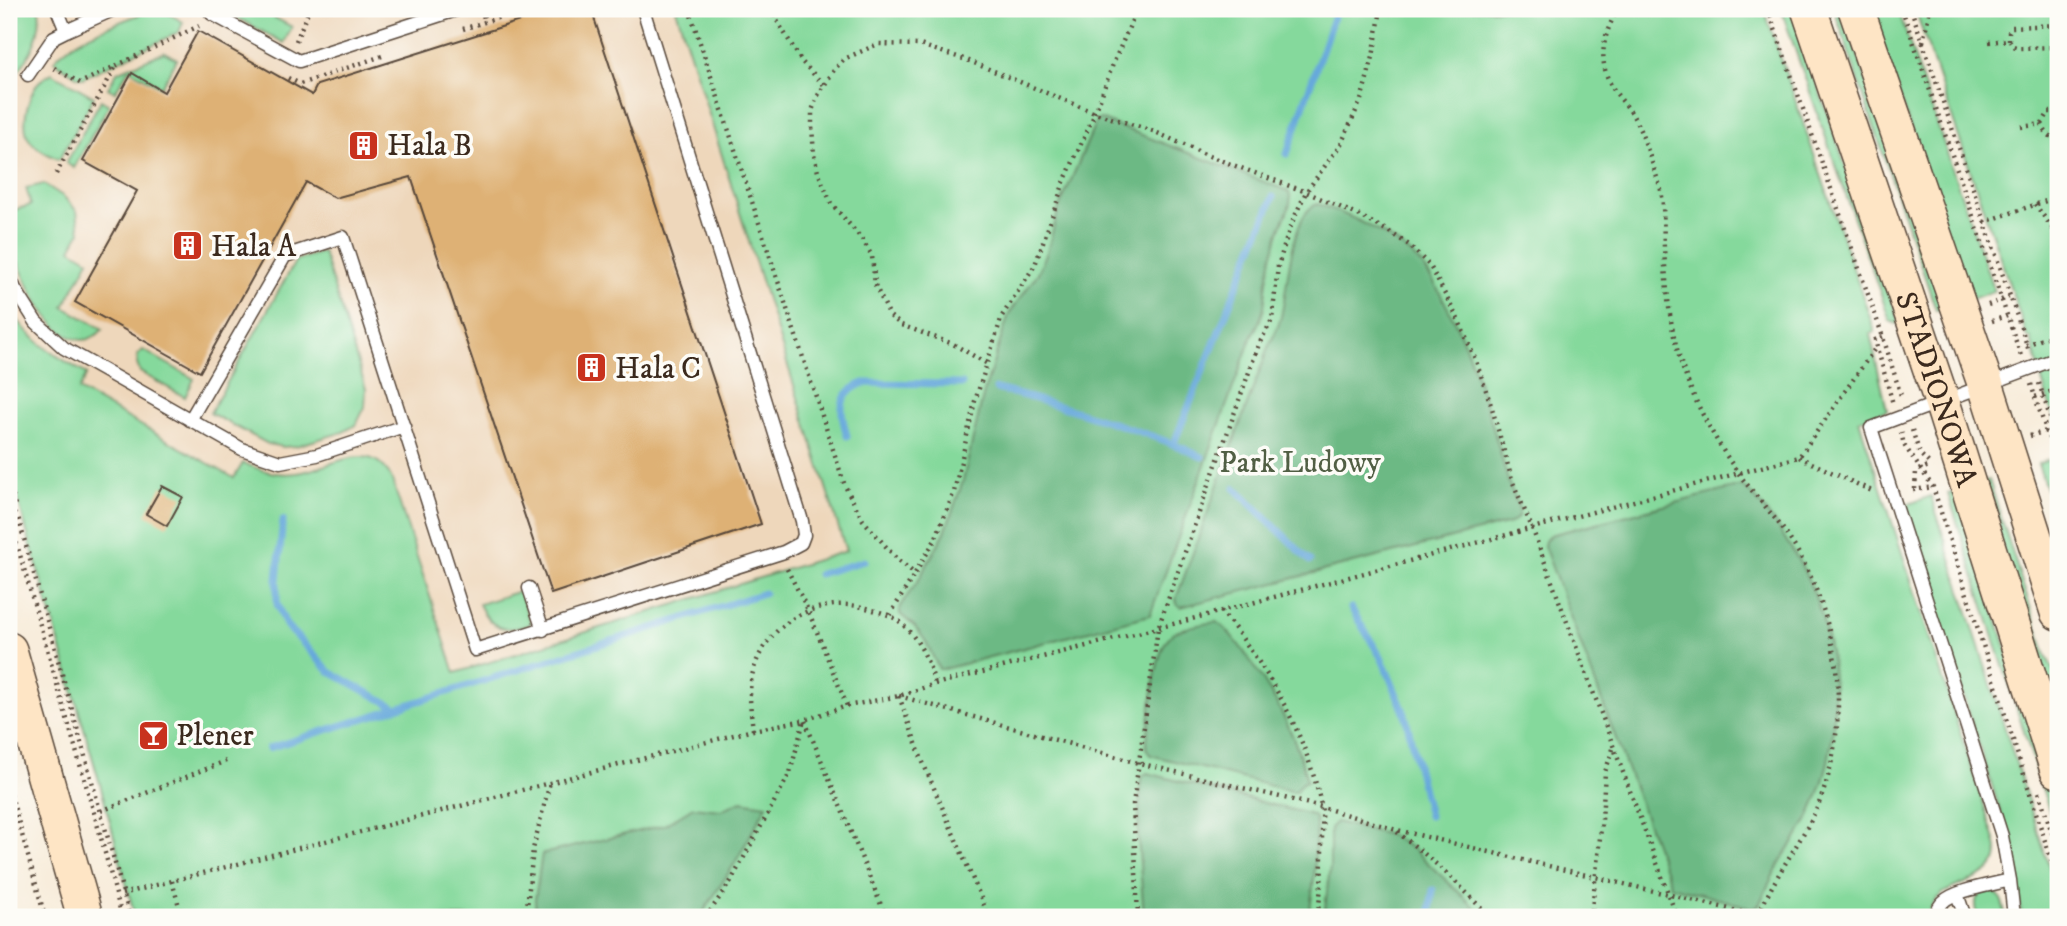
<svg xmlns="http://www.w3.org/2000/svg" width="2067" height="926" font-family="'IM FELL DW Pica',serif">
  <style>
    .built { fill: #eed7bb }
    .green { fill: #85d99c; stroke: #60825d; stroke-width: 2 }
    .forest { fill: #6cb984; stroke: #547251; stroke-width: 2 }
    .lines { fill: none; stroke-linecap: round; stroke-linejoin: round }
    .stream { stroke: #66a9db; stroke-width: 7 }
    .building { fill: #deb175 }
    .lane-casing { stroke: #57473a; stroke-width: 15 }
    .secondary-casing { stroke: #57473a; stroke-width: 38 }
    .path { stroke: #57473a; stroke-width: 4.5; stroke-dasharray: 2 5; stroke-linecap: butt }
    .lane { stroke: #fff; stroke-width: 12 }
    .secondary { stroke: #fee5c5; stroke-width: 35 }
    .labels { text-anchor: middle; stroke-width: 7; stroke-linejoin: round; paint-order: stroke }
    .poi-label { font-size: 30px; fill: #3b2a1e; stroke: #fdfcf7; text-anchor: start }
    .street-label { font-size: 30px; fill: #3b2a1e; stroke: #fdfcf7 }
    .park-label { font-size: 30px; fill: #515f44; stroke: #fdfcf7 }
  </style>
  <rect width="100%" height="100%" fill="#fdfcf7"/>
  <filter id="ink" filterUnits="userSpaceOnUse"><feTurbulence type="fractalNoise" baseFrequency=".0143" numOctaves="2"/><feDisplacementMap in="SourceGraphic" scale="14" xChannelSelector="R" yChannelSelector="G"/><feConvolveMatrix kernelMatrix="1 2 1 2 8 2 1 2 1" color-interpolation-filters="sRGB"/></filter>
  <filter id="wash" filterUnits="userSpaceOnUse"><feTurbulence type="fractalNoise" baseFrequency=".00686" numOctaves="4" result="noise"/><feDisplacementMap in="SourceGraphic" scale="28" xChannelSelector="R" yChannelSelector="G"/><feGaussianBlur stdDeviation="1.57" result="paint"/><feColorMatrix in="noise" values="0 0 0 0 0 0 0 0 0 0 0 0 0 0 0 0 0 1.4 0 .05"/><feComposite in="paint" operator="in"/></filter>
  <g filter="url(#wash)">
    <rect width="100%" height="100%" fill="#f8eddc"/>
    <!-- built -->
    <path class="built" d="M 9,9 L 676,9 L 846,551 L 100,784 L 9,470 Z"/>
    <!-- green -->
    <path class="green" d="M 9,9 L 39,9 C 43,35 27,64 9,81 Z
      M 154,9 L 160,9 L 183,22 L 179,32 L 83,78 L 78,77 L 54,61 C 71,37 126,20 154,9 Z
      M 221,9 L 259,9 L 292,27 L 284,43 Z
      M 676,9 L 1764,9 L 1875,332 L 1870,334 L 1887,410 L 1859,420 L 1996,843 C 2004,880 1963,879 1942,894 C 1934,900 1930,908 1927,917 L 135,917 L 100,784 L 9,470 L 9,307 C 29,341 54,355 87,374 L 79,390 L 234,478 L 243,463 C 261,470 276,476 296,473 C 329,470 369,436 391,477 L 455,673 L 846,551 Z
      M 1781,9 L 1791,9 L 1900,323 L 1897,324 L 1890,321 Z
      M 1834,9 L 1842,9 L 1944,308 L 1936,310 Z
      M 1870,9 L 1898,9 L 1994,291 L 1969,300 Z
      M 1915,9 L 2058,9 L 2058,429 L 2047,398 L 2031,339 L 2027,336 Z
      M 164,52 L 177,59 L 161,87 L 129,69 L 115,92 L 108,88 L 117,72 Z
      M 52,73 L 94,97 L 59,160 C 50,155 38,150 31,142 C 19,127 28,97 38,83 C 41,79 47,76 52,73 Z
      M 101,100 L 109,105 L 74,168 L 66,163 Z
      M 44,184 L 64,197 L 77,211 L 80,232 L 71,249 L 89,260 L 64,307 L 103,329 C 62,375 14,263 9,233 C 7,223 9,210 9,200 L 14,210 L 31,205 L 26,188 Z
      M 323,252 L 366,389 L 365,407 L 356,425 L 343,432 L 296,446 L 283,447 L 268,444 L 210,413 L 296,260 Z
      M 143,350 L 194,379 L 185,397 L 140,372 L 137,364 L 138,355 Z
      M 2048,460 L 2053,461 L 2058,477 L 2058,524 L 2038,464 Z
      M 1989,480 L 2045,653 L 2058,680 L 2058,728 L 1981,483 Z
      M 1957,491 L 2058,812 L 2058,838 L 1948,494 Z
      M 1931,496 L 2054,882 L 2058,917 L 2021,917 L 2018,875 L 2013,852 L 1903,506 Z
      M 520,591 L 531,624 C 505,633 491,630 479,604 Z
      M 1987,890 C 2002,892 2003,904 2006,917 L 1978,917 C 1975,905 1973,895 1987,890 Z"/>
    <!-- forest -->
    <path class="forest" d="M 1100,119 L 1288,191 C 1296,202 1282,220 1279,232 C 1274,248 1270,264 1267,281 C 1264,304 1266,313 1253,333 L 1150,615 L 944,669 L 939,669 L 925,640 L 914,626 L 900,614 L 900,606 L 918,581 L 945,532 L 963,481 L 984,392 L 1009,314 L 1038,273 L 1047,252 L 1059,208 L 1096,122 Z
      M 1318,204 C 1354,217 1394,235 1420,263 C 1434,279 1443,299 1453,318 C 1477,370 1493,425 1508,481 C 1511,491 1518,501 1519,511 C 1519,518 1516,520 1510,523 L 1181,607 L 1177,604 L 1176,599 L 1269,345 C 1273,337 1278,329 1280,320 C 1288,296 1289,211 1318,204 Z
      M 1741,486 C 1758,495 1785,538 1796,556 C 1840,633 1848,737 1809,817 C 1803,830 1794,841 1786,853 C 1775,870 1767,887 1759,905 L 1752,908 L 1671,886 L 1544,546 L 1545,541 L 1550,535 Z
      M 1217,622 C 1226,627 1232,637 1239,645 C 1269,685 1296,732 1307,781 L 1302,783 L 1295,792 L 1150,755 L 1146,748 C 1150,722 1153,653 1170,636 C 1177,628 1206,623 1217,622 Z
      M 1147,773 L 1312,815 L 1315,818 L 1316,824 L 1314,879 L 1309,917 L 1144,917 L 1138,837 L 1141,777 Z
      M 741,801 L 767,805 L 735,863 L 700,917 L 536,917 L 535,899 L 542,854 L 664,825 L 693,807 L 721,810 Z
      M 1336,822 L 1390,835 L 1413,849 L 1485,917 L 1324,917 L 1330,867 L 1330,828 Z"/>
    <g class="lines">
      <!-- stream -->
      <path class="stream" d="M 1287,154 L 1336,9
        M 996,389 C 1032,397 1066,408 1101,419 C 1135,430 1169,441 1202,457
        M 847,436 C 840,411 836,394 864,383 L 962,384
        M 1174,443 L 1273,197
        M 1235,488 L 1310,561
        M 283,520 L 277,580 L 277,604 L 286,625 L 330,672 L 397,708 L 764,593
        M 819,574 L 864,561
        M 1351,608 L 1382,659 L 1405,714 L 1429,816
        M 269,748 L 397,708
        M 1429,917 L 1433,890"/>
    </g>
    <g id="blocks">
      <!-- building -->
      <path class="building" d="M 558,9 L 591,9 L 761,524 L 551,594 L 411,177 L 335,198 L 306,182 L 200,372 L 75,302 L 137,191 L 83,161 L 132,73 L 164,92 L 198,31 L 312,95 L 317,85 Z
        M 162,486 L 183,497 L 167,526 L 146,514 Z"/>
    </g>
  </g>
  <g filter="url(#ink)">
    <use href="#blocks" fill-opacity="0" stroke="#57473a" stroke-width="2"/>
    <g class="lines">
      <defs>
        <path id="lane" d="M 57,9 L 66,31 L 115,9
          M 208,9 L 212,14 L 299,61 L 459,9
          M 28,75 L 54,37 L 66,31
          M 9,275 L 15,289 L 36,322 L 64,348 L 242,449 L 280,462 L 317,455 L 404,426
          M 190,420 L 285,256 L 343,237 L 475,650 L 784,552 L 801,543 L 804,535 L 802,521 L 643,9
          M 529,588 L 543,630
          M 1957,894 L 1965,917
          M 1934,917 C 1936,912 1939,906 1943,902 C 1955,890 1992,885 2010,880
          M 2014,917 L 2010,880 L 2002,836 L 1871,428 L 2058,358"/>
        <g id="secondary">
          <path id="s1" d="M 1809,9 L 1942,402 L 2058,770"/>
          <path d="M 1856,9 L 1986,386 L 2058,612"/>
          <path d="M 9,650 L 85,917"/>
        </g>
      </defs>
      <!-- lane casing -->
      <use href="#lane" class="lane-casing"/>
      <!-- secondary casing -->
      <use href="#secondary" class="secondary-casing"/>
      <!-- path -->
      <path class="path" d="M 481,9 L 485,21
        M 689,9 L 845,486 L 863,520 L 896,558 L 915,574
        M 770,9 L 802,62 L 824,85
        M 1618,9 C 1602,36 1596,65 1616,93 C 1621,100 1628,107 1632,114 C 1644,135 1651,161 1659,183 C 1665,200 1663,228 1664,247 C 1666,291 1670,335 1686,377 C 1699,411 1718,445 1739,474 C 1756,497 1776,517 1791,541 C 1821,585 1838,649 1838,702 C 1838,744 1828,793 1806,829 C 1789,859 1770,885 1758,917
        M 1768,9 L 1883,337 L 1902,399
        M 1902,9 L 2021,356
        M 1911,9 L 2029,351
        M 463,29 L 525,9
        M 2009,40 L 2009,32 L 2012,27 L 2058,25
        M 296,41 L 309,9
        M 1923,42 L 1930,9
        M 1989,42 L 2009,40 L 2013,46 L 2019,48 L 2058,47
        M 54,68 L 80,83 L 199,26
        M 288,78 L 300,84 L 385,55
        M 2042,124 L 2049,112 L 2058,112
        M 2021,127 L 2042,124 C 2045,132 2049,138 2058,138
        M 56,174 L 115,68
        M 2035,204 L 2052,228
        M 1984,222 L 2058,197
        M 2058,232 L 2052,228 L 2058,247
        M 1988,305 L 2009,297
        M 1992,321 L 2007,316
        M 1883,337 L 1875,340 L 1893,404
        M 2026,345 L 2058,333
        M 986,363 L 953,344 L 901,325 L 890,316 L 875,285 L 872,256 L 862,239 L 831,203 L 818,172 L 814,155 L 812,126 L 812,111 L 817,97 L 834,70 L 844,59 L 878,44 L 920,45 L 967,60 L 1095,113 L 1153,131 L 1209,156 L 1306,192 L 1360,216 L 1388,231 L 1409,245 L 1430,266 L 1459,321 L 1476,361 L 1492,408 L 1512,480 L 1532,528 L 1677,917
        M 2039,383 L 2058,442
        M 2031,384 L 2035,397 L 2058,389
        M 2035,397 L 2058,465
        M 1912,430 L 1920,454 L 1931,465
        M 1901,432 L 1904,445 L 1933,487 L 2058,882
        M 2030,436 L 2046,431
        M 1799,457 L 1874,492
        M 9,482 L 15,502 L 10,520 L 100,834 L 122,917
        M 1915,489 L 1916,471 L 1931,465
        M 1913,490 L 1933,487
        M 9,509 L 18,517 L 130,917
        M 787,569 L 808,610 L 847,706
        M 1221,611 C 1267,667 1306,732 1321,805 C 1323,815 1322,827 1322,837 C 1322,865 1322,890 1317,917
        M 890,615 L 935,540 L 954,492 L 975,401 L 1002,316 L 1035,265 L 1064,182 L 1095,113 L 1113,64 L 1137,9
        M 899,696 L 1138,763 L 1322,807 L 1393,829 L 1763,917
        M 899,696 L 922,760 L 989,917
        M 805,721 L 886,917
        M 753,730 C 751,712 748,694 752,676 C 764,622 821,592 873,610 C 883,613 894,616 901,623 C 919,639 929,661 935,684
        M 9,788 L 45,917
        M 2039,792 L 2058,852
        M 101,811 L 226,761
        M 1397,832 C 1430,857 1462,886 1489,917
        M 172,881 L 182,917
        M 122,894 L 753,730 L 804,720 L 847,706 L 899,696 L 935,684 L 1158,628 L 1799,457 L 1876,347
        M 526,917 L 533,849 L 550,782
        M 706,917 L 731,881 L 790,773 L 804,720
        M 1138,917 L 1133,804 L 1158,628 L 1259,344 L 1272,320 L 1278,266 L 1290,227 L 1306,192 L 1341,144 L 1361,100 L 1373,57 L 1381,9
        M 1591,917 L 1602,820 L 1605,772 L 1613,749"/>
      <!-- lane -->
      <use href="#lane" class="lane"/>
      <!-- secondary -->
      <use href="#secondary" class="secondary"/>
    </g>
  </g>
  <!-- icons -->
  <defs>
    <symbol id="building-square" viewBox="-11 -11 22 22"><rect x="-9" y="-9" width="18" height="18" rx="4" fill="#c8321e" stroke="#fdfcf7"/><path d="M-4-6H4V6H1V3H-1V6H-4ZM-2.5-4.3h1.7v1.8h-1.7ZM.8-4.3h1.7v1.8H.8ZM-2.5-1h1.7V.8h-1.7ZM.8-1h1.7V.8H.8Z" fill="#fff"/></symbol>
    <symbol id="bar-square" viewBox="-11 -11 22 22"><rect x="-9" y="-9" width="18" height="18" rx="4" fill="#c8321e" stroke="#fdfcf7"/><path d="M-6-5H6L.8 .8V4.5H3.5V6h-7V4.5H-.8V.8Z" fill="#fff"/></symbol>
  </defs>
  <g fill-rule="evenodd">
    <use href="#building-square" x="346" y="128" width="35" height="35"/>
    <use href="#building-square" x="170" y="228" width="35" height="35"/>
    <use href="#building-square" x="574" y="350" width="35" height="35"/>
    <use href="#bar-square" x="136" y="718" width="35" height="35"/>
  </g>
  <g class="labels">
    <!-- poi labels -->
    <g class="poi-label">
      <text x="387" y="155">Hala B</text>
      <text x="211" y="256">Hala A</text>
      <text x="615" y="378">Hala C</text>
      <text x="176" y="745">Plener</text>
    </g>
    <!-- street labels -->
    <g class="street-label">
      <text dy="10" stroke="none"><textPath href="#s1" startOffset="401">STADIONOWA</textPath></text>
    </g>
    <!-- park labels -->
    <g class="park-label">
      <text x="1300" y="472">Park Ludowy</text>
    </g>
  </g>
  <!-- margin -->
  <rect width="2067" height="926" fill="none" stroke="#fdfcf7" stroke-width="35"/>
</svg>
